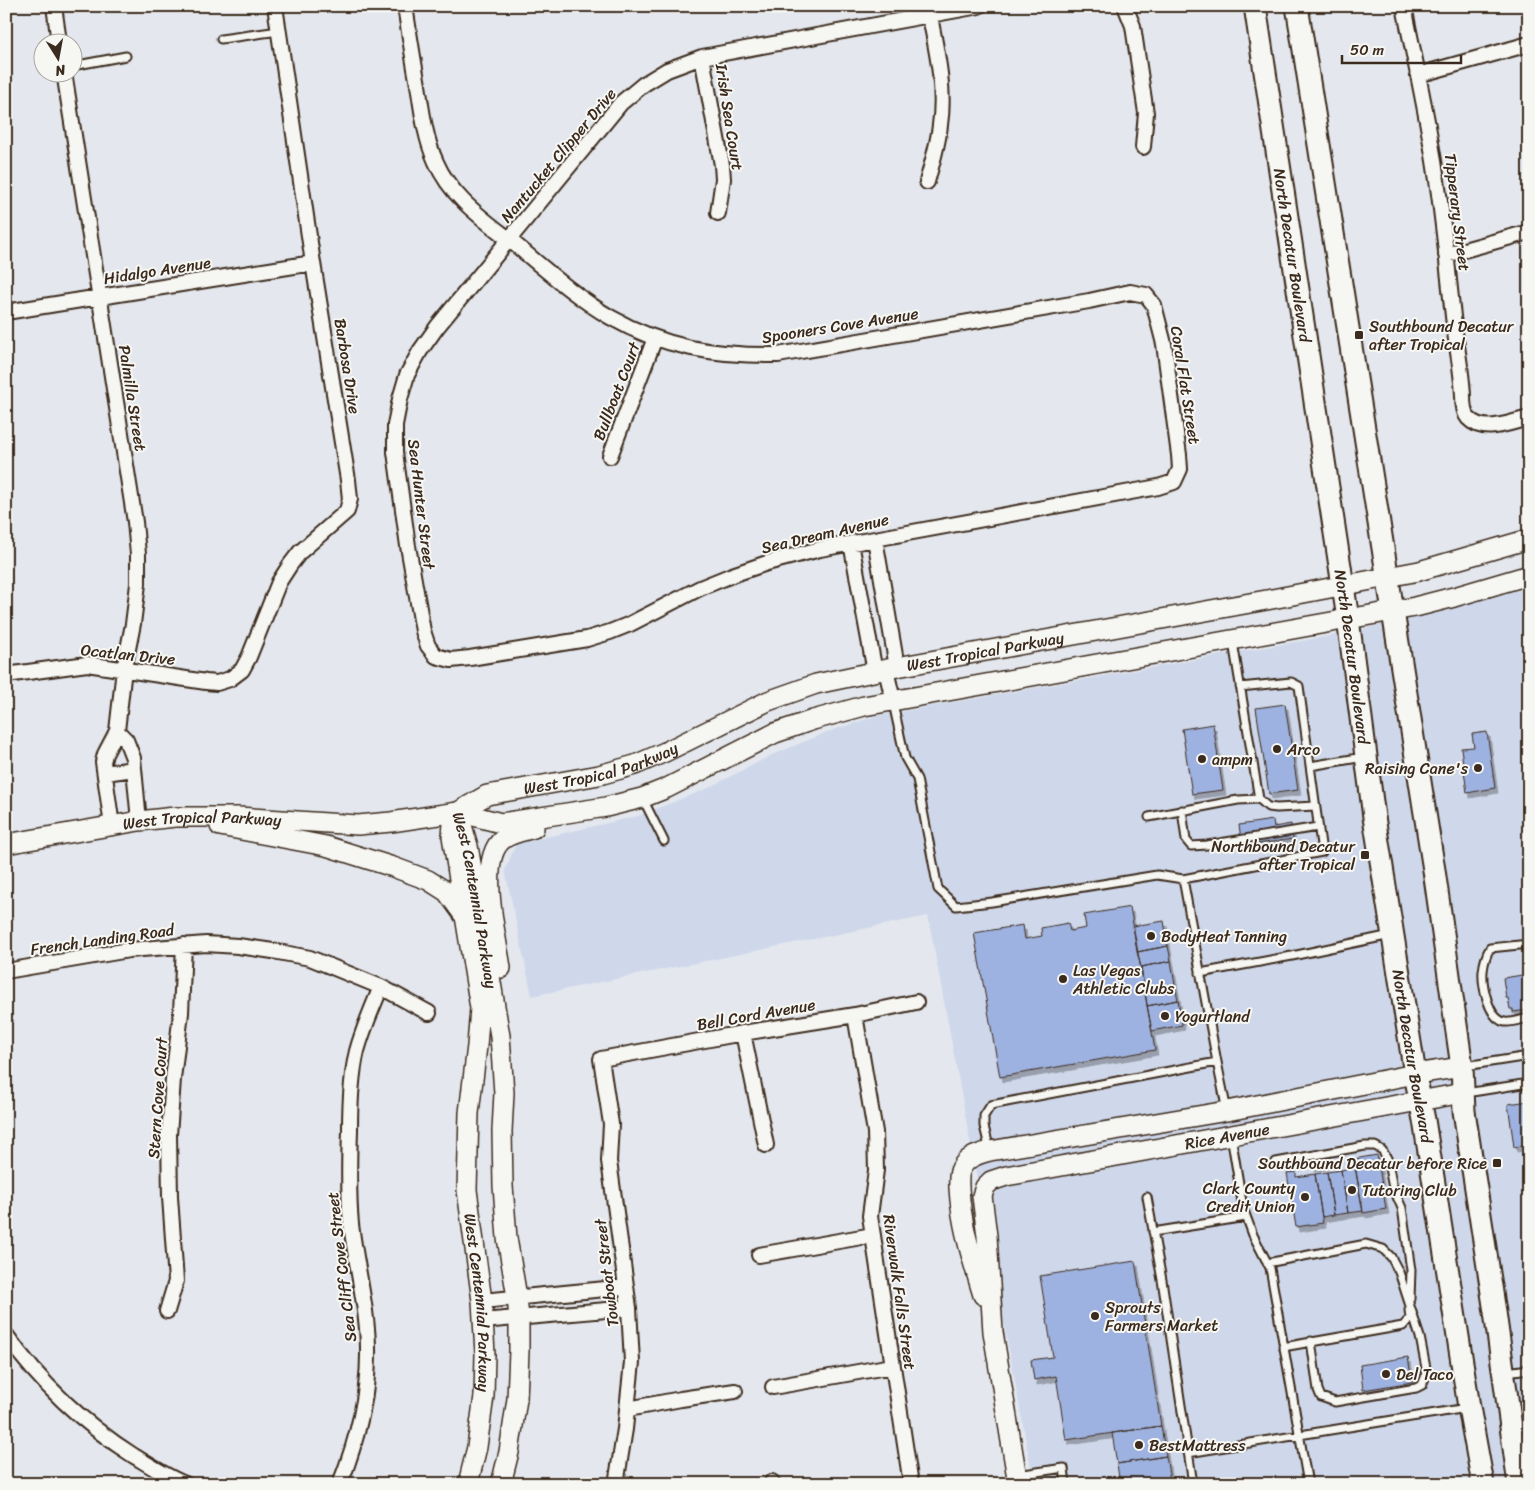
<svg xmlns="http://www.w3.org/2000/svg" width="1535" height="1490" font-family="Sriracha,sans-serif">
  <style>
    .built { fill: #cfd8ea }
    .building { fill: #9db2e0; stroke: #3b2a1e; filter: url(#shadow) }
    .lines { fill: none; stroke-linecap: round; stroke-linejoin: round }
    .lane-casing { stroke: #3b2a1e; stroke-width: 11 }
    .street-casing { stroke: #3b2a1e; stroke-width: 18 }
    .secondary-casing { stroke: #3b2a1e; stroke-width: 22 }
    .primary-casing { stroke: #3b2a1e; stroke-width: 25 }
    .lane { stroke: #f6f6f2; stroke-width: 7 }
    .street { stroke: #f6f6f2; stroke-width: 14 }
    .secondary { stroke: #f6f6f2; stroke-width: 19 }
    .primary { stroke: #f6f6f2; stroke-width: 21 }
    .poi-dot { fill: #3b2a1e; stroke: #f6f6f2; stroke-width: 2 }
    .labels { text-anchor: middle; stroke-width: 4; stroke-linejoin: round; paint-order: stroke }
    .street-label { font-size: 16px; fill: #3b2a1e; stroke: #f6f6f2 }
    .poi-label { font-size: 16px; fill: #3b2a1e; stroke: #f6f6f2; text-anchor: start }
  </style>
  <defs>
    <filter id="shadow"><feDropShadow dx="3" dy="5" stdDeviation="0" flood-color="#0004"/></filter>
  </defs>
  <rect width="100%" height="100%" fill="#e4e8ee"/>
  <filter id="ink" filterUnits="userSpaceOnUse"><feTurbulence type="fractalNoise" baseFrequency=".02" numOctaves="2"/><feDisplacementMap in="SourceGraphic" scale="10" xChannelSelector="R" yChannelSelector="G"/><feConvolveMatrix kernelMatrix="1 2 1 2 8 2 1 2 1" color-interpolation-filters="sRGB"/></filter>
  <g filter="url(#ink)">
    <!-- built -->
    <path class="built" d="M 1529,587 L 1529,1484 L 1034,1484 L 928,916 L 532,996 L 505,870 L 516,844 L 638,816 L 706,789 L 772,755 L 830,731 L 876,716 L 1340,634 L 1440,611 Z"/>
    <!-- building -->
    <path class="building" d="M 1285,704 L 1298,790 L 1269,794 L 1256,708 Z
      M 1213,724 L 1223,790 L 1192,794 L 1182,729 Z
      M 1487,732 L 1495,788 L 1467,793 L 1461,748 L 1474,747 L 1472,734 Z
      M 1273,820 L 1274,827 L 1291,824 L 1293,839 L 1242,846 L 1239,825 Z
      M 1130,907 L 1155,1050 L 1000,1077 L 974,933 L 1023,925 L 1025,939 L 1042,936 L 1041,928 L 1068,923 L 1070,931 L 1086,928 L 1084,915 Z
      M 1164,921 L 1168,946 L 1137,952 L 1133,926 Z
      M 1168,946 L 1171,961 L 1141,967 L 1137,952 Z
      M 1171,961 L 1175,985 L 1145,992 L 1141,967 Z
      M 1529,974 L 1529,1010 L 1513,1012 L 1513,1009 L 1510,1009 L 1508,998 L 1506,998 L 1503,978 Z
      M 1175,985 L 1178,1000 L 1147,1006 L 1145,992 Z
      M 1178,1000 L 1182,1025 L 1152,1031 L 1147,1006 Z
      M 1529,1101 L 1529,1145 L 1514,1147 L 1508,1104 Z
      M 1377,1155 L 1386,1209 L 1363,1213 L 1354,1159 Z
      M 1326,1156 L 1328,1164 L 1312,1167 L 1310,1159 Z
      M 1355,1167 L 1363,1211 L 1348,1213 L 1341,1170 Z
      M 1341,1170 L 1348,1213 L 1334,1215 L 1327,1172 Z
      M 1296,1172 L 1296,1177 L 1315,1174 L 1323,1223 L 1296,1227 L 1287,1173 Z
      M 1327,1172 L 1334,1215 L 1322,1217 L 1315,1174 Z
      M 1135,1261 L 1161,1426 L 1066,1440 L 1056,1376 L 1034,1380 L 1031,1360 L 1053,1357 L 1040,1276 Z
      M 1408,1357 L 1412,1382 L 1363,1390 L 1360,1365 Z
      M 1161,1426 L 1166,1456 L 1117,1464 L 1112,1433 Z
      M 1166,1456 L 1170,1481 L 1155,1484 L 1120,1484 L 1117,1464 Z"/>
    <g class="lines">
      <defs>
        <path id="lane" d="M 221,39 L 279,31
          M 72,66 L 126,56
          M 1233,642 L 1259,799
          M 893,703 L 905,758 L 917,779 L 938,889 L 956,906 L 992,902 L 1157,875 L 1183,879 L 1322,852 L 1299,686 L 1291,682 L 1240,687
          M 1310,766 L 1364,757
          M 643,799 L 664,841
          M 1182,810 L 1186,840 L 1191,846 L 1207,845 L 1318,827
          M 1149,817 L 1238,800 L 1259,799 L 1268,807 L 1277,808 L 1315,806
          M 1529,944 L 1490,948 C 1486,955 1484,962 1483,971 C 1482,984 1488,1019 1505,1022 C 1512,1023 1522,1019 1529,1018
          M 1200,973 L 1292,956 L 1391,935
          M 1217,1062 L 1227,1111
          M 1465,1066 L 1529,1056
          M 1466,1093 L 1529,1083
          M 1231,1135 L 1243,1208 L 1253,1235 L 1270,1268 L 1308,1484
          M 990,1151 L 984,1126 L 984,1116 L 991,1105 L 1217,1062 L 1183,879
          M 1276,1162 L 1365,1146 L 1375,1146 L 1382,1150 L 1387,1158 L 1393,1188 L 1402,1208 L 1411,1270 L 1410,1299
          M 1147,1197 L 1162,1280 L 1193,1484
          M 1153,1232 L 1246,1217
          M 1267,1263 L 1366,1244 L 1383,1249 L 1391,1257 L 1399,1272 L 1420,1337 L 1426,1368 L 1425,1378 L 1422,1385 L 1416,1388 L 1335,1402 L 1321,1397 L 1318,1390 L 1311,1341
          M 1283,1347 L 1403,1326 L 1410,1318 L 1409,1310
          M 1506,1372 L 1529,1369
          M 1188,1453 L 1467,1408
          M 1017,1475 L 1064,1468 L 1066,1484"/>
        <path id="street" d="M 54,6 L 59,42
          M 405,6 C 409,32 413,59 418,85 C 422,111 425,138 436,162 C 451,197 482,218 511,241 C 543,267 574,296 610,317 C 664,348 716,356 778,355 L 1089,301 L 1130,292 L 1146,295 L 1154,305 L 1164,344 L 1179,455 L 1180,469 L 1174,482 L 1158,487 L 820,549 L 767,563 L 732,575 L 700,588 L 630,624 L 610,632 L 587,639 L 470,658 L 451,660 L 436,656 L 428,646 L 423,631 L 408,546 L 395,452 L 395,425 L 400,399 L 407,375 L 420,351 L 437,327 L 621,103 L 644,84 L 667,70 L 702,57 L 979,6
          M 1125,6 L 1133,26 L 1146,113 L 1143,147
          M 1404,6 C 1415,62 1428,118 1436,174 C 1444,224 1448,274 1454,325 C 1457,349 1462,372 1463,396 C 1463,403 1464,413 1468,418 C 1484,435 1510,422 1529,418
          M 702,57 L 722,165 L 723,179 L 718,213
          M 64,72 L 135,522 L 138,554 L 138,584 L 133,624 L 124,669 L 117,731 L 105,754 L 103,762 L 112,826
          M 1418,75 L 1529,44
          M 927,182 C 932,163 938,145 940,125 C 946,85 935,45 928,6
          M 1446,255 L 1529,232
          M 6,312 L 313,263
          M 610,456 L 655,338
          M 875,539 L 897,667
          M 851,543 L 875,672
          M 886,670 L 893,700
          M 6,675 L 87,664 L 206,682 L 217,683 L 230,679 L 242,670 L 249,657 L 279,582 L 290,565 L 300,552 L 347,511 L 350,499 L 348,480 L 313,263 L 275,6
          M 117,731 L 126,740 L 133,758 L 139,821
          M 105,773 L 134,769
          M 6,971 L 129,950 L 206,944 L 238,946 L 273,951 L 310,958 L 381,987 L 429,1013
          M 855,1015 L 875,1132 L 876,1170 L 870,1216 L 911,1484
          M 743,1033 L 766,1145
          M 759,1255 L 873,1235
          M 482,1301 L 626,1287
          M 167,1311 L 176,1281 L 170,1197 L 169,1135 L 173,1079 L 181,1013 L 184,945
          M 483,1321 L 629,1308
          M 6,1335 C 40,1383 84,1424 134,1456 C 151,1466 167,1477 185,1484
          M 773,1387 L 892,1366
          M 628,1409 L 681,1399 L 735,1391
          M 772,1482 L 772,1484
          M 340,1484 C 356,1443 368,1400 368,1355 C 369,1314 356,1266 351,1224 C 348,1193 349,1161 350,1130 C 350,1104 351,1076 357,1051 C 363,1029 372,1008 381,987
          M 616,1484 L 625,1429 L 632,1362 L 629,1308 L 609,1161 L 611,1124 L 601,1059 L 743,1033 L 855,1015 L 916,1002"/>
        <g id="secondary">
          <path d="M 458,812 L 501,823 L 606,807 L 642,798 L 667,788 L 775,733 L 813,720 L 864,706 L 1415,607 L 1454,597 L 1529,575"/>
          <path id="s1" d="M 458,812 L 468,846 L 500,1036 L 504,1093 L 502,1131 L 503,1186 L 507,1238 L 517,1297 L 519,1318 L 519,1351 L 517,1399 L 509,1452 L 501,1484"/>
          <path id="s2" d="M 456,818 L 453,824 L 452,836 L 480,1008 L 477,1046 L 469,1113 L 467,1190 L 482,1301 L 485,1354 L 484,1396 L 477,1447 L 468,1484"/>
          <path d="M 220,826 L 326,846 L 393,867 L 428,880 L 447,892 L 463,914"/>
          <path id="s3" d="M 6,844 L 139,821 L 175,817 L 238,817 L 358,825 L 391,822 L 458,812 L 487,795 L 599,775 L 635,765 L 665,752 L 768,701 L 816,684 L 897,667 L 1272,599 L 1419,571 L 1529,539"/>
          <path d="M 501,968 C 497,939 477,861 502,840 C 510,833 524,831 534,828"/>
          <path d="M 983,1295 C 972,1259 961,1225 959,1188 C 959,1182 958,1174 961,1169 C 966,1157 979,1154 990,1151 L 1227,1111 L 1415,1074 L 1462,1067"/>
          <path id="s4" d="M 1018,1484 L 993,1332 L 987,1236 L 982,1196 L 985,1187 L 991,1181 L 1006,1176 L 1463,1093"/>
        </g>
        <g id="primary">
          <path id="s5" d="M 1255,6 L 1348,619 L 1374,817 L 1415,1074 L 1424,1120 L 1469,1407 L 1483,1484"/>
          <path d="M 1297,6 L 1434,870 L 1462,1067 L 1464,1111 L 1495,1312 L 1519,1484"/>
        </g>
      </defs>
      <!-- lane casing -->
      <use href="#lane" class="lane-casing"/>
      <!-- street casing -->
      <use href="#street" class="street-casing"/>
      <!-- secondary casing -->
      <use href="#secondary" class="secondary-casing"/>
      <!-- primary casing -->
      <use href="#primary" class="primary-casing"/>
      <!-- lane -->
      <use href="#lane" class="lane"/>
      <!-- street -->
      <use href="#street" class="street"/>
      <!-- secondary -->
      <use href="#secondary" class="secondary"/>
      <!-- primary -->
      <use href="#primary" class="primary"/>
    </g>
  </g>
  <!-- markers -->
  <g class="poi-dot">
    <rect x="1354" y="330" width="10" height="10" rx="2.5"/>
    <circle cx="1277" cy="749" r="5"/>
    <circle cx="1202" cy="759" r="5"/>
    <circle cx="1478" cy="768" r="5"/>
    <rect x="1360" y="850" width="10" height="10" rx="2.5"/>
    <circle cx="1151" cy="936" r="5"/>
    <circle cx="1063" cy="979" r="5"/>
    <circle cx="1165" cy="1016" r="5"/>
    <rect x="1492" y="1158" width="10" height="10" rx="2.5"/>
    <circle cx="1352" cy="1190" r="5"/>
    <circle cx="1305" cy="1197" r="5"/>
    <circle cx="1095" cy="1316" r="5"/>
    <circle cx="1386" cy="1374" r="5"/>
    <circle cx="1139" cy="1445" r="5"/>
  </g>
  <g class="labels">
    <!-- street labels -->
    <g class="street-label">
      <text transform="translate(730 117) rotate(81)" y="6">Irish Sea Court</text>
      <text transform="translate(558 155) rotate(-50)" y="6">Nantucket Clipper Drive</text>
      <text transform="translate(1458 212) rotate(83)" y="6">Tipperary Street</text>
      <text dy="6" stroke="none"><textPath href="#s5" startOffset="252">North Decatur Boulevard</textPath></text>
      <text transform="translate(157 270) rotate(-9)" y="6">Hidalgo Avenue</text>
      <text transform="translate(840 325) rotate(-9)" y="6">Spooners Cove Avenue</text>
      <text transform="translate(348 366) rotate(81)" y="6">Barbosa Drive</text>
      <text transform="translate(1186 385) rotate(81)" y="6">Coral Flat Street</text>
      <text transform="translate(616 391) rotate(-69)" y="6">Bullboat Court</text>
      <text transform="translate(133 398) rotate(81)" y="6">Palmilla Street</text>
      <text transform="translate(422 504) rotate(83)" y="6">Sea Hunter Street</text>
      <text transform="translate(825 533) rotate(-13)" y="6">Sea Dream Avenue</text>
      <text dy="6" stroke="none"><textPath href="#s3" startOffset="1011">West Tropical Parkway</textPath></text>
      <text transform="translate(128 654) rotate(6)" y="6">Ocatlan Drive</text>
      <text dy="6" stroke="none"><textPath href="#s5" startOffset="658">North Decatur Boulevard</textPath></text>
      <text dy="6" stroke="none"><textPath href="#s3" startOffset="606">West Tropical Parkway</textPath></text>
      <text dy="6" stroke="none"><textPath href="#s3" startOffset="198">West Tropical Parkway</textPath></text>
      <text dy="6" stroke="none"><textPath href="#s1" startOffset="90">West Centennial Parkway</textPath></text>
      <text transform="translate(102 939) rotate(-8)" y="6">French Landing Road</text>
      <text transform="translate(756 1014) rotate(-10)" y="6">Bell Cord Avenue</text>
      <text dy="6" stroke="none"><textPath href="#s5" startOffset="1062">North Decatur Boulevard</textPath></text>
      <text transform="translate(157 1098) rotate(-86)" y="6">Stern Cove Court</text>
      <text dy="6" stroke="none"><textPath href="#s4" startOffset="549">Rice Avenue</textPath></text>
      <text transform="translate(341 1267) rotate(-97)" y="6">Sea Cliff Cove Street</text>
      <text transform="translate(606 1273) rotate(-97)" y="6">Towboat Street</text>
      <text transform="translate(900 1292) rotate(82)" y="6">Riverwalk Falls Street</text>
      <text dy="6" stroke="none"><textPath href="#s2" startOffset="489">West Centennial Parkway</textPath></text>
    </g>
    <!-- poi labels -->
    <g class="poi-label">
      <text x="1369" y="332">Southbound Decatur<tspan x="1369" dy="18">after Tropical</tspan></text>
      <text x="1287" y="755">Arco</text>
      <text x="1212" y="765">ampm</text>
      <text x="1468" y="774" text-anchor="end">Raising Cane's</text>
      <text x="1355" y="852" text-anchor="end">Northbound Decatur<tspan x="1355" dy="18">after Tropical</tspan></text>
      <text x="1161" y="942">BodyHeat Tanning</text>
      <text x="1073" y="976">Las Vegas<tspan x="1073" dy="18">Athletic Clubs</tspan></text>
      <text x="1175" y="1022">Yogurtland</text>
      <text x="1487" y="1169" text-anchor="end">Southbound Decatur before Rice</text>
      <text x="1295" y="1194" text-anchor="end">Clark County<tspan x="1295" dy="18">Credit Union</tspan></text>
      <text x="1362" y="1196">Tutoring Club</text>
      <text x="1105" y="1313">Sprouts<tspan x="1105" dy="18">Farmers Market</tspan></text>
      <text x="1396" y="1380">Del Taco</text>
      <text x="1149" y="1451">BestMattress</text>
    </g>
  </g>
  <!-- margin -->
  <rect width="1535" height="1490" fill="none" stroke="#f6f6f2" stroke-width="25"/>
  <rect x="12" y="12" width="1510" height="1465" fill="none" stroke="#3b2a1e" stroke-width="2" filter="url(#ink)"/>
  <!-- north arrow -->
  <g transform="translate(58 58) rotate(169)"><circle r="24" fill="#f6f6f2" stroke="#aba49d"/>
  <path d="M0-4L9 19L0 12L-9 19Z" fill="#3b2a1e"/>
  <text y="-8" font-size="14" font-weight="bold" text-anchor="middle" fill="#3b2a1e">N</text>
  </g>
  <!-- scale -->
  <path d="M1342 55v8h119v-8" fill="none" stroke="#3b2a1e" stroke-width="2.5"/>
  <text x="1350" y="55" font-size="15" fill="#3b2a1e" stroke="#f6f6f2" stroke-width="4" paint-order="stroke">50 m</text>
</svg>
